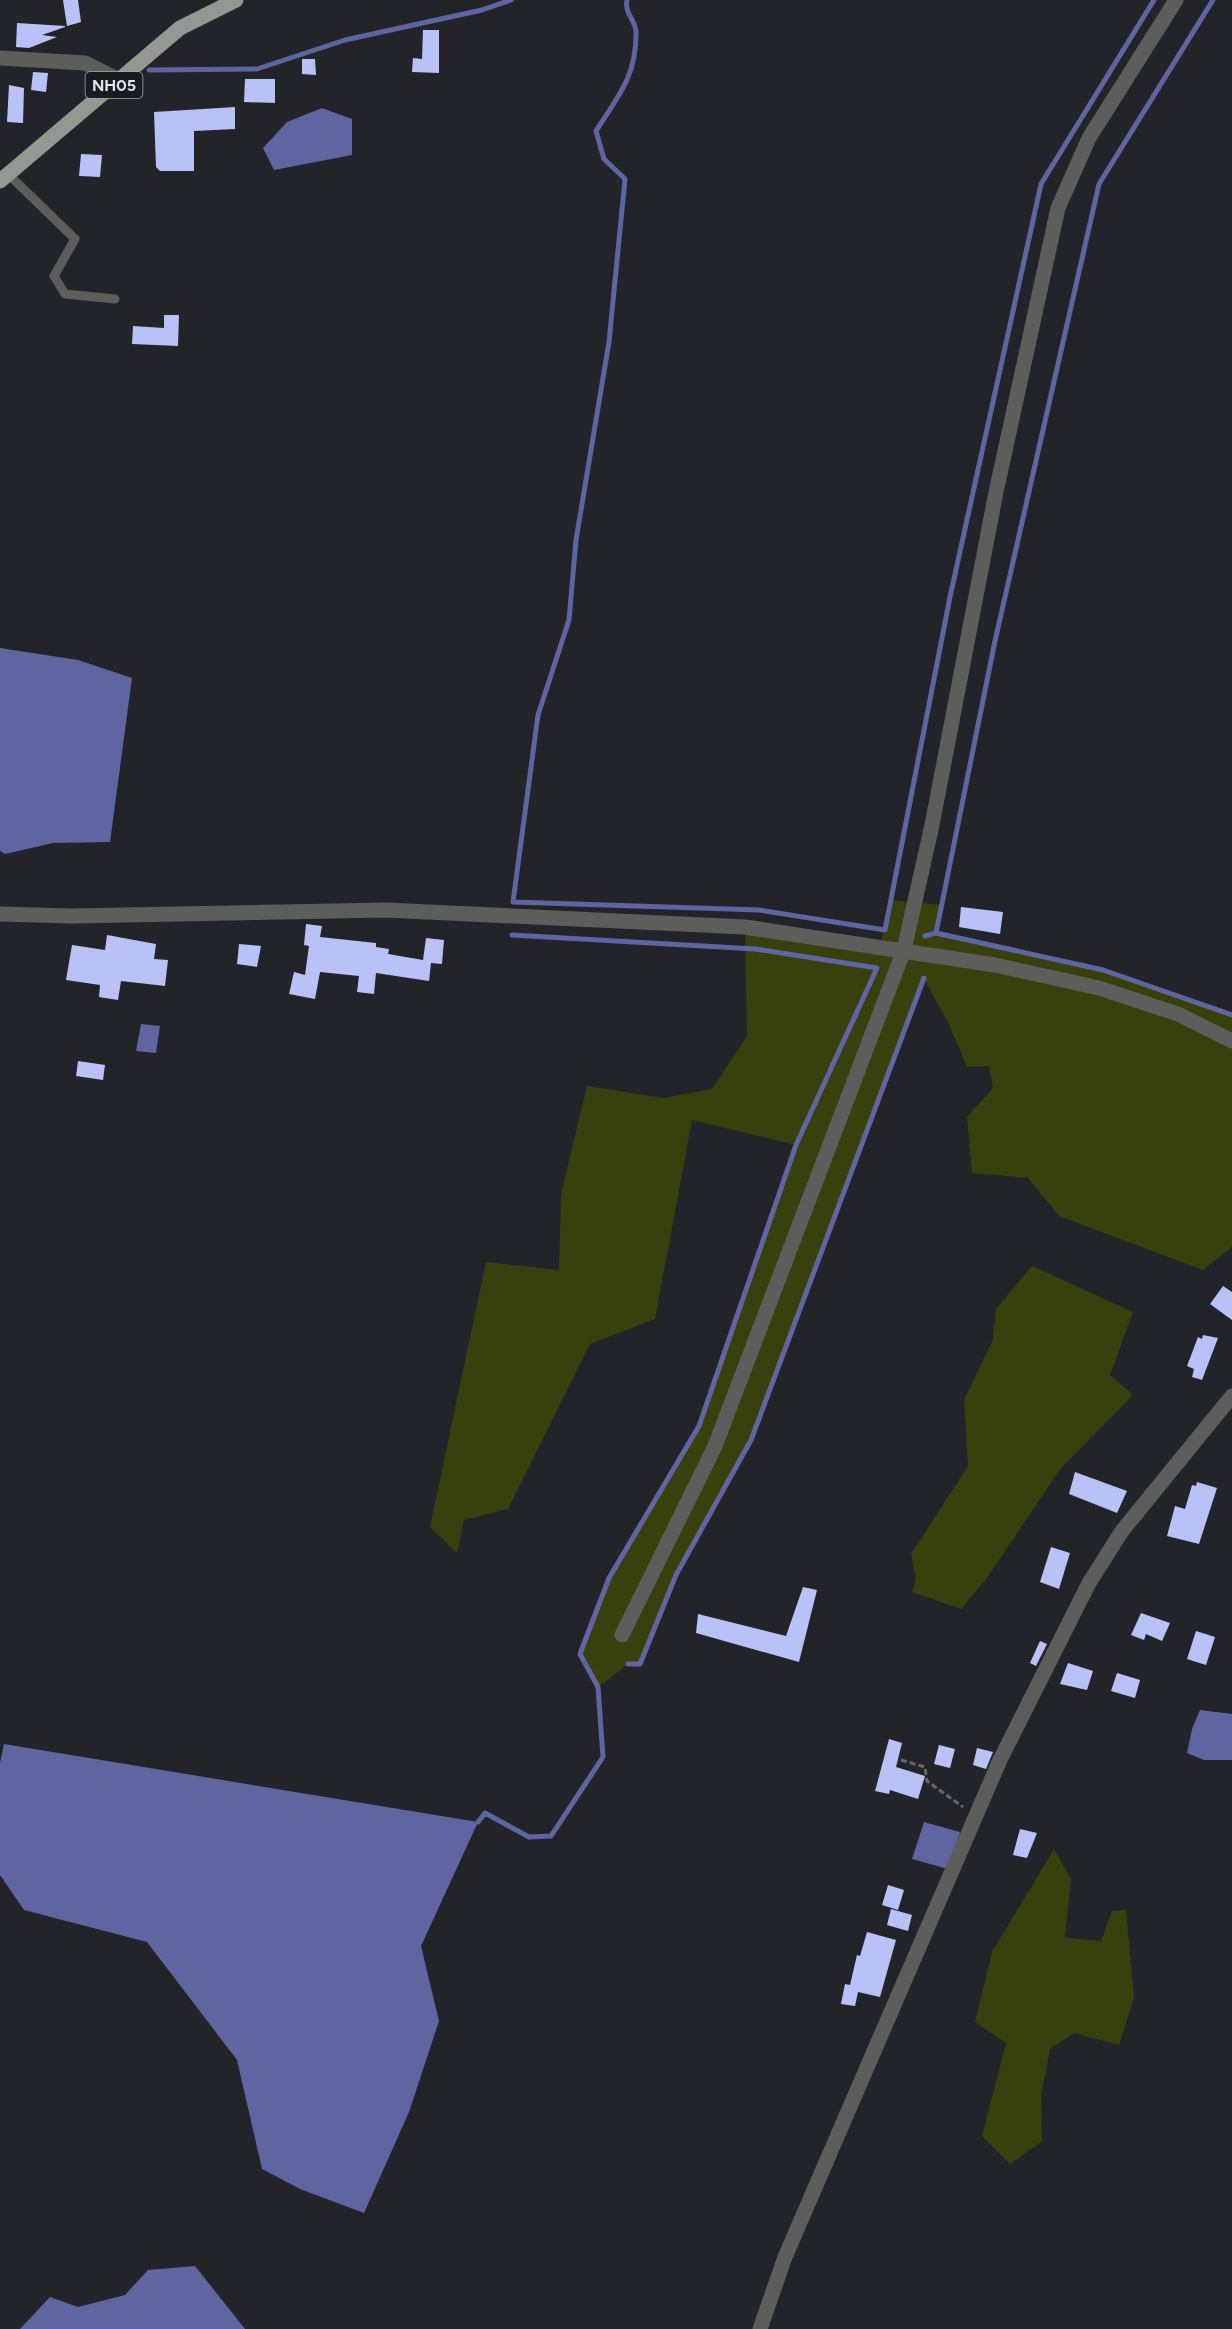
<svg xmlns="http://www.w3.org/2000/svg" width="1232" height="2329" font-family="Figtree,sans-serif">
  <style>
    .green { fill: #38410e }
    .water { fill: #5e65a0 }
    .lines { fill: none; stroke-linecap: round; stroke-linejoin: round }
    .stream { stroke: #5e65a0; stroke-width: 5 }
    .building { fill: #b9c2f6 }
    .path { stroke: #66676c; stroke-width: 3; stroke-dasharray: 6 3; stroke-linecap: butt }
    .lane { stroke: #5d5e5b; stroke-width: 9 }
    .street { stroke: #5d5e5b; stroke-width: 15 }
    .primary { stroke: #959791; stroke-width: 15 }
    .labels { text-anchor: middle; stroke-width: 6; stroke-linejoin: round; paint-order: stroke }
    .shield { fill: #1a1b20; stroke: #a7a8ad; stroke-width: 1.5 }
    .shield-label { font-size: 16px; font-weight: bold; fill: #e4e5e9 }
  </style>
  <rect width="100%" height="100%" fill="#23242a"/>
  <!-- green -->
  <path class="green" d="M 891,900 L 942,905 L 936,933 L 1103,970 L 1232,1015 L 1232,1247 L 1203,1270 L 1059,1216 L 1028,1178 L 972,1173 L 967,1117 L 993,1088 L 989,1066 L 967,1067 L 948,1022 L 924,979 L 751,1440 L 676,1575 L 640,1664 L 628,1664 L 598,1687 L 580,1654 L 609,1578 L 699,1426 L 796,1145 L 692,1120 L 655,1319 L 590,1344 L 508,1509 L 464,1520 L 457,1553 L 430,1527 L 486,1262 L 559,1270 L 561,1194 L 587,1086 L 663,1098 L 712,1089 L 747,1036 L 745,927 L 880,947 Z
    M 1032,1266 L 1133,1312 L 1110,1375 L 1133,1395 L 1061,1468 L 986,1579 L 961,1609 L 912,1592 L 916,1580 L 911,1554 L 968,1466 L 964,1400 L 993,1339 L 996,1309 Z
    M 1054,1849 L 1071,1879 L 1065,1938 L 1101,1941 L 1112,1911 L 1126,1910 L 1134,1998 L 1119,2045 L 1074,2033 L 1050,2049 L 1041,2096 L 1042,2141 L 1010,2164 L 982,2136 L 1006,2043 L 975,2022 L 992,1952 Z"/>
  <!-- water -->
  <path class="water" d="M 322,108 L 352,119 L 352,155 L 274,170 L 263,148 L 287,122 Z
    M 0,648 L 78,660 L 132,678 L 110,842 L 53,843 L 5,854 L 0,851 Z
    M 141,1024 L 160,1026 L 156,1053 L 136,1051 Z
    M 1200,1710 L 1232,1714 L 1232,1760 L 1204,1760 L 1187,1753 L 1192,1729 Z
    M 4,1744 L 478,1822 L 421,1946 L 439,2021 L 409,2112 L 364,2213 L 300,2189 L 262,2169 L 237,2060 L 147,1942 L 24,1910 L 0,1875 L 0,1763 Z
    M 924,1822 L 960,1832 L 948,1869 L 912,1859 Z
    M 195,2266 L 245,2329 L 20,2329 L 50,2297 L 78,2307 L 125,2295 L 148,2270 Z"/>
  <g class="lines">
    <!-- stream -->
    <path class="stream" d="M 627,0 C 624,14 637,21 636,34 C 636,77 618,96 596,131 L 604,159 L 625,179 L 609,342 L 576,540 L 569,620 L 538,715 L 513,902 L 759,910 L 885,930 L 950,597 L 1041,184 L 1154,0
      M 1213,0 L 1099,184 L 995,641 L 936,933 L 1103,970 L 1232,1015
      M 149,70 L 257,69 L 345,40 L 482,10 L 511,0
      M 925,936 L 936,933
      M 628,1664 L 640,1664 L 676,1575 L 751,1440 L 924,978
      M 478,1822 L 485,1813 L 529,1837 L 551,1836 L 603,1757 L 598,1687 L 580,1654 L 609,1578 L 699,1426 L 796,1145 L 877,968 L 755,949 L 512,935"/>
  </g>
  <!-- building -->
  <path class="building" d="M 63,0 L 78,0 L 81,22 L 67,26 Z
    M 17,23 L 65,26 L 65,27 L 42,35 L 57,37 L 29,48 L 16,47 Z
    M 423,30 L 439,30 L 439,73 L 412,72 L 413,58 L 422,59 Z
    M 302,59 L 315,59 L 316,75 L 302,74 Z
    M 33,72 L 48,73 L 46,92 L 31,90 Z
    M 245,79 L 275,79 L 275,103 L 244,102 Z
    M 9,85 L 24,88 L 23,123 L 7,122 Z
    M 235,107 L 235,129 L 194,131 L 194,171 L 160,171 L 156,167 L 154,112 Z
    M 81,154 L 102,155 L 100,177 L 79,176 Z
    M 164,315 L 179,315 L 178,346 L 132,344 L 133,326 L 164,328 Z
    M 961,907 L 1003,912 L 1000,934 L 959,927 Z
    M 306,924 L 322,926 L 320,937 L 376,943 L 376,947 L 389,949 L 388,954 L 423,960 L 426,938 L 444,940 L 442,964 L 431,963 L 429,981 L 376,973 L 374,994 L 357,992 L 359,976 L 320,972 L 315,999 L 289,994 L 294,972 L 305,975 L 309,946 L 304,945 Z
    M 107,935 L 156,944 L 154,959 L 168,960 L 165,986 L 121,981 L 118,1000 L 99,997 L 100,985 L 66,980 L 72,945 L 105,950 Z
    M 239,944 L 261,946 L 257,967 L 237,964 Z
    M 78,1061 L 105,1065 L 103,1080 L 76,1076 Z
    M 1223,1286 L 1232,1292 L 1232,1320 L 1210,1304 Z
    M 1203,1335 L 1218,1338 L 1202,1380 L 1192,1377 L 1194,1369 L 1187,1366 L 1198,1337 L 1202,1339 Z
    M 1075,1472 L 1127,1491 L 1117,1513 L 1069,1494 Z
    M 1197,1482 L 1217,1488 L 1199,1544 L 1167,1536 L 1175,1506 L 1185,1509 L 1192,1485 L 1196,1486 Z
    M 1051,1547 L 1070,1553 L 1059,1589 L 1040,1582 Z
    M 803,1587 L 817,1590 L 799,1662 L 696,1633 L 698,1614 L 786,1636 Z
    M 1141,1613 L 1170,1623 L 1162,1641 L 1146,1634 L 1144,1640 L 1131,1635 Z
    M 1196,1631 L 1215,1637 L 1206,1665 L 1187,1659 Z
    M 1040,1641 L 1047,1644 L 1036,1666 L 1030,1663 Z
    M 1068,1663 L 1093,1671 L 1087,1690 L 1060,1684 Z
    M 1117,1673 L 1140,1680 L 1135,1698 L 1111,1691 Z
    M 889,1739 L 902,1743 L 896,1767 L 925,1776 L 918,1799 L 890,1790 L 889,1794 L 875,1791 Z
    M 939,1745 L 955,1749 L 950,1768 L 934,1764 Z
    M 977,1748 L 993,1752 L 986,1769 L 973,1765 Z
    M 1020,1829 L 1037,1833 L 1027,1858 L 1013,1855 Z
    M 888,1885 L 904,1890 L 898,1910 L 882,1905 Z
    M 891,1909 L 912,1915 L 908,1931 L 887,1925 Z
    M 867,1932 L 896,1940 L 880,1997 L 858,1992 L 855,2006 L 841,2004 L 845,1984 L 850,1985 L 857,1955 L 860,1956 Z"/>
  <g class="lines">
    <!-- path -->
    <path class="path" d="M 901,1760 L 925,1767 L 927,1781 L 963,1807"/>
    <!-- lane -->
    <path class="lane" d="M 8,174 L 75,239 L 54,276 L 65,294 L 115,299"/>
    <!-- street -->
    <path class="street" d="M 0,58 L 85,63 L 119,80
      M 0,914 L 72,916 L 386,910 L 745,927 L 995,965 L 1099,988 L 1178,1014 L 1232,1041
      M 622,1635 L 715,1446 L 904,950 L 932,825 L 996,492 L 1058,208 L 1089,138 L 1176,0
      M 760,2329 L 785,2257 L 1000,1760 L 1089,1583 L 1122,1531 L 1232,1396"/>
    <!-- primary -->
    <path class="primary" d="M 0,181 L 180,28 L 236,0"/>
  </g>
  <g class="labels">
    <!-- shield labels -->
    <rect class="shield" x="85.5" y="72" width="57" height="26" rx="4.5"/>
    <g class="shield-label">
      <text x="114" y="91">NH05</text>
    </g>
  </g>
</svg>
